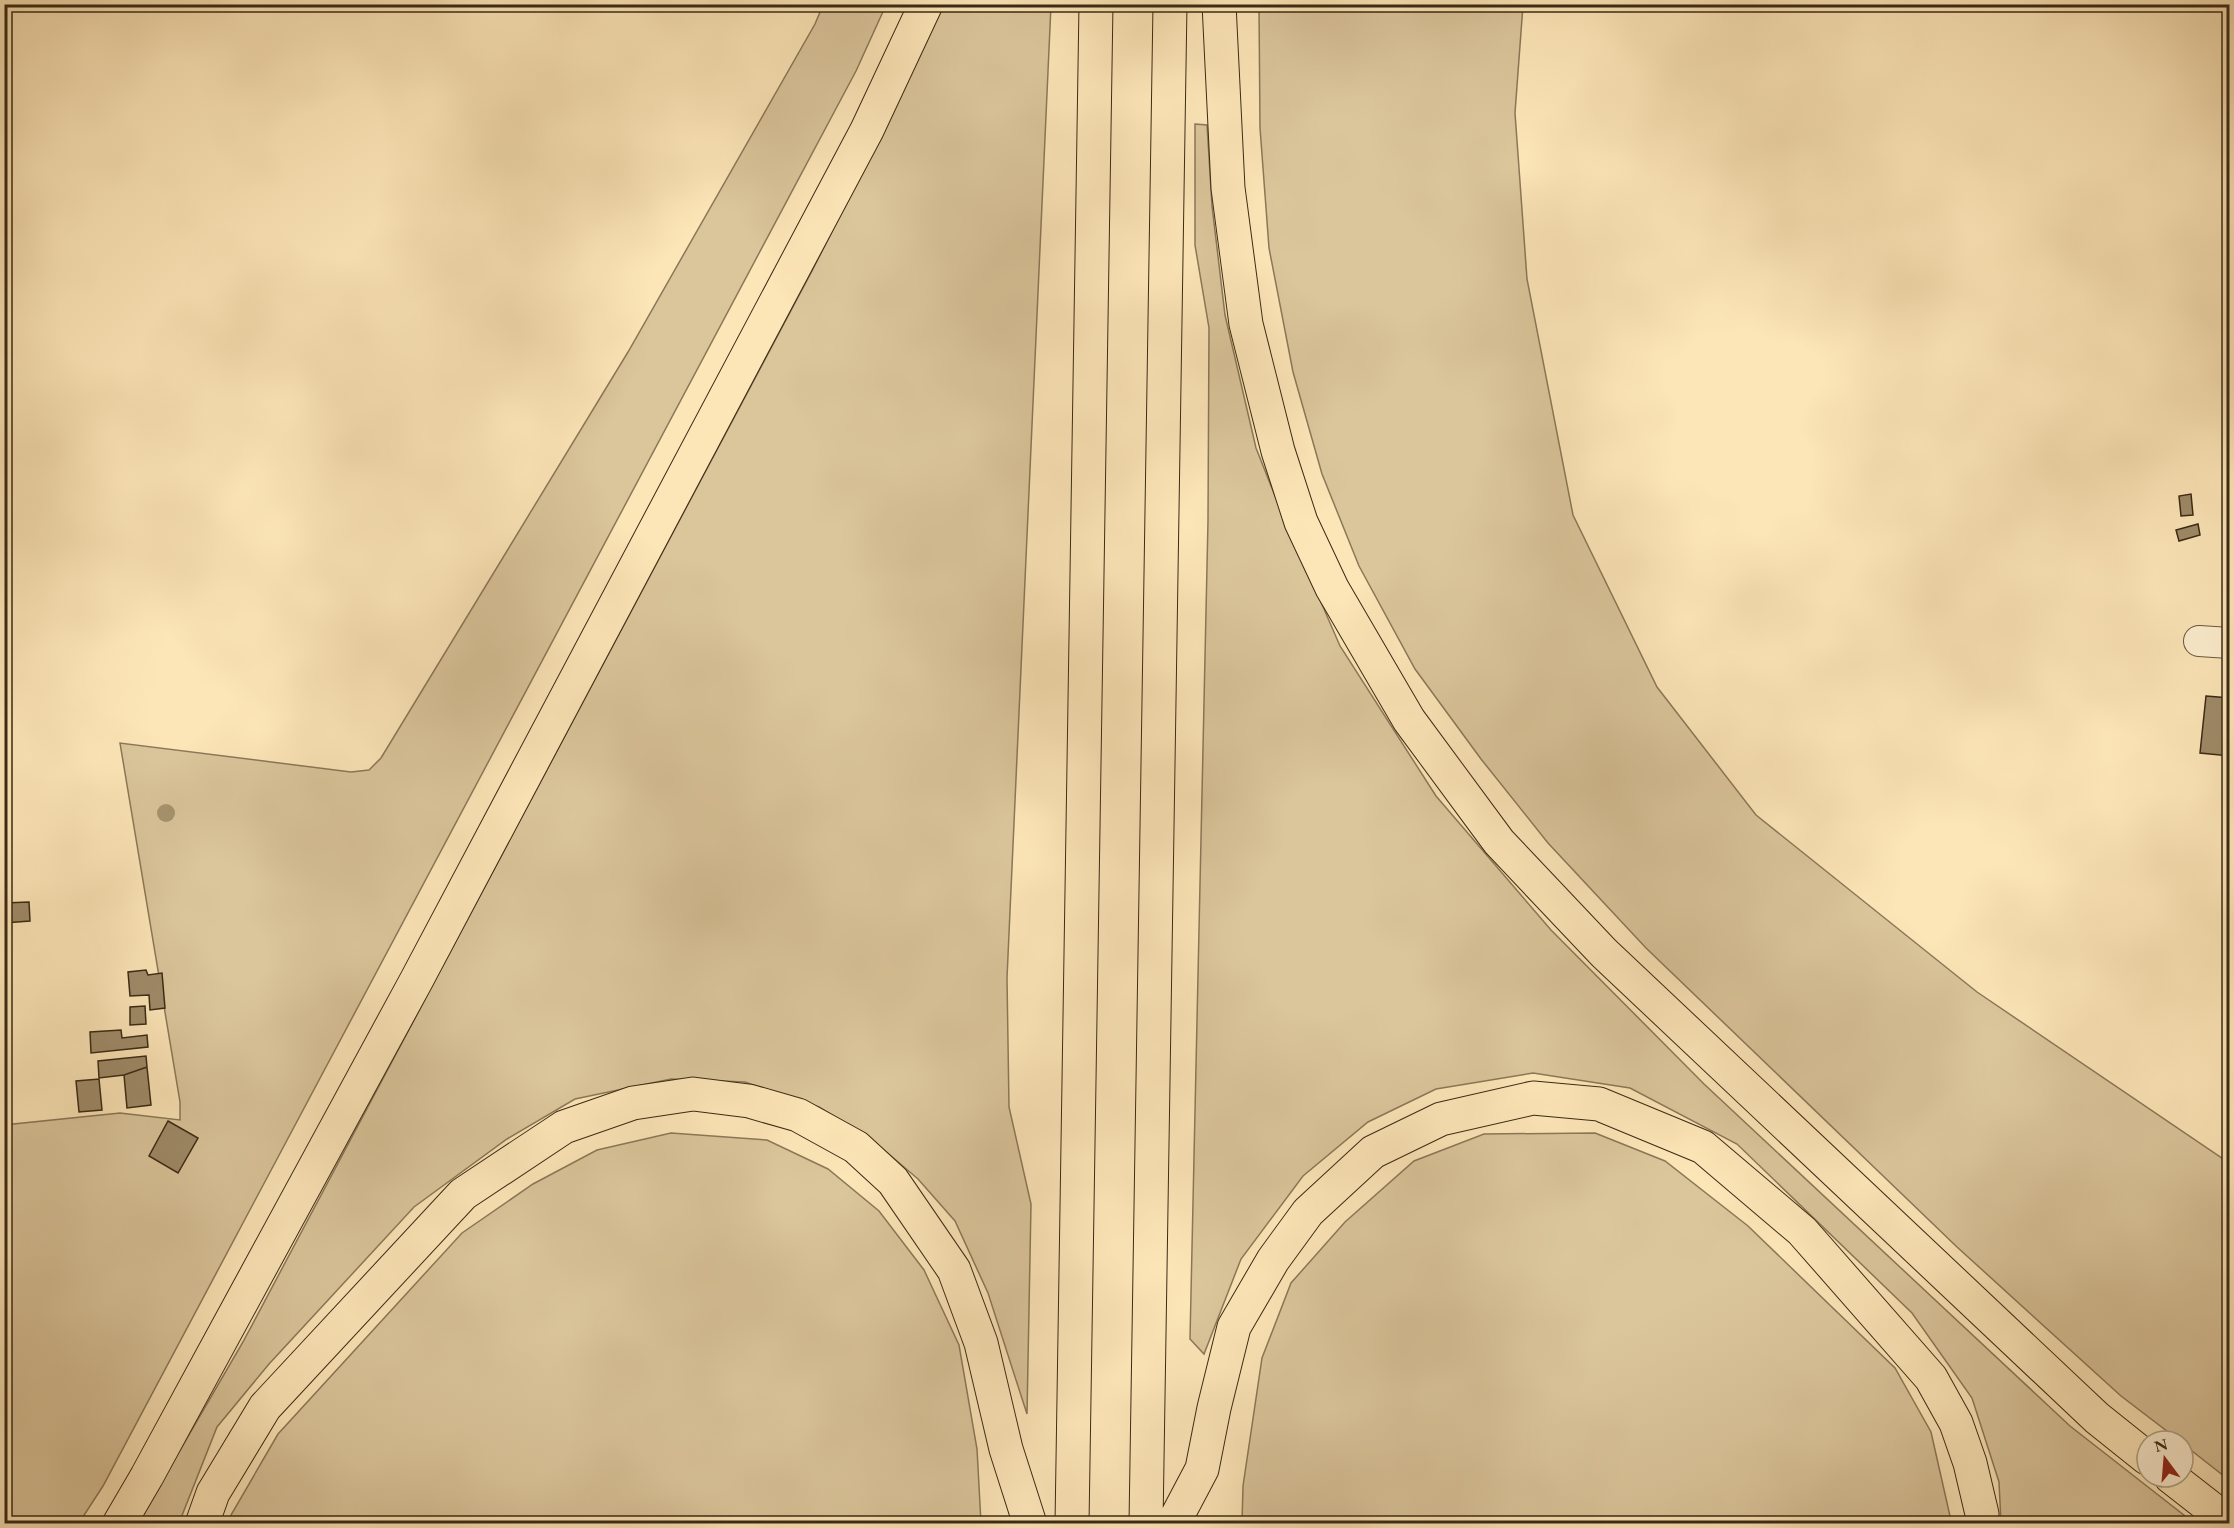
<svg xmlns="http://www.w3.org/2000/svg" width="2234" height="1528" font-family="'EB Garamond',serif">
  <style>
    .green { fill: #dbc59b; stroke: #8a7858; stroke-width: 1.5 }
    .building { fill: #9f8b69; stroke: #3a2a14; stroke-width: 1.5 }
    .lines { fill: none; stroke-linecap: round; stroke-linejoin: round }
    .minor-casing { stroke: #6a593d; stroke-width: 32 }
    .motorway-casing { stroke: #3a2a14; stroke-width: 35 }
    .minor { stroke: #fdeed0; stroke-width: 30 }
    .motorway { stroke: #fce5b7; stroke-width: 33 }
    .tree { fill: #a79470 }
  </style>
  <rect width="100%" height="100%" fill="#fce5b7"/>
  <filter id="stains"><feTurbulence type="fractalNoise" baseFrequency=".00333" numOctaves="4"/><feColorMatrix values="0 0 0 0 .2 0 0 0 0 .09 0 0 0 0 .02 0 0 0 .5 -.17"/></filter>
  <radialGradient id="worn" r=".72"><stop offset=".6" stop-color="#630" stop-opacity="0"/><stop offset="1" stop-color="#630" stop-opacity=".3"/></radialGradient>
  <!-- green -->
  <path class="green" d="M 823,5 L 886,5 L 856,71 L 103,1486 L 79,1523 L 5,1523 L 4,1125 L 120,1113 L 180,1120 L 180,1102 L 120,743 L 351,772 L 369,770 L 381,758 L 628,352 L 815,24 Z
    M 943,5 L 1051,5 L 1007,978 L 1009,1107 L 1031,1204 L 1027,1414 L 988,1293 L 955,1221 L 918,1179 L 870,1138 L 819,1107 L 745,1082 L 671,1079 L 575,1099 L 507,1139 L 414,1207 L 269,1364 L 217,1427 L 179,1523 L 137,1524 L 243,1342 L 812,271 L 895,107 Z
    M 1259,5 L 1523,5 L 1515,113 L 1527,279 L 1573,515 L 1657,687 L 1756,815 L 1977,992 L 2229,1163 L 2229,1480 L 2183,1444 L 2183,1441 L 2180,1441 L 2121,1396 L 1957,1247 L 1646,948 L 1548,843 L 1481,759 L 1415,669 L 1359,566 L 1322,474 L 1293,372 L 1269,248 L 1260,128 Z
    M 1195,124 L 1207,125 L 1212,206 L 1225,315 L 1256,448 L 1277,501 L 1340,646 L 1436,796 L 1551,930 L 1704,1084 L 2070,1426 L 2194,1523 L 2001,1523 L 1999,1482 L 1972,1398 L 1912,1313 L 1737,1144 L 1630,1088 L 1533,1073 L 1436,1089 L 1368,1122 L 1303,1176 L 1241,1259 L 1204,1354 L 1190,1339 L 1208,521 L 1209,328 L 1195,245 Z
    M 671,1133 L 767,1140 L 828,1169 L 879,1211 L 924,1270 L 959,1345 L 977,1449 L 981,1523 L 229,1523 L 231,1515 L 278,1434 L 462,1233 L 533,1184 L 597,1150 Z
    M 1595,1133 L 1665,1161 L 1748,1226 L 1895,1368 L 1931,1432 L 1950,1516 L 1950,1523 L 1242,1523 L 1243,1486 L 1262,1358 L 1291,1283 L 1345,1222 L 1414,1161 L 1484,1134 Z"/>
  <!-- building -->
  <path class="building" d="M 2191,494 L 2193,515 L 2181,516 L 2179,496 Z
    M 2198,524 L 2200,535 L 2179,541 L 2176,530 Z
    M 2206,696 L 2230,698 L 2230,756 L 2200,753 Z
    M 29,902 L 30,921 L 4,923 L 4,903 Z
    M 146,970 L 148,975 L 162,973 L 165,1008 L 150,1010 L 149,995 L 130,996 L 128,972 Z
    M 145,1006 L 146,1024 L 130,1025 L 130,1007 Z
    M 121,1030 L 122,1038 L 147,1035 L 148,1047 L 91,1053 L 90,1032 Z
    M 146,1056 L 147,1067 L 124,1075 L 99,1078 L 98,1061 Z
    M 147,1067 L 151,1105 L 127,1108 L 124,1075 Z
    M 99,1079 L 102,1110 L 79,1112 L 76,1081 Z
    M 168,1121 L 198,1138 L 178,1173 L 149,1156 Z"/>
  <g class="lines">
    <defs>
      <path id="minor" d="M 2199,641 L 2230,643"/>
      <path id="motorway" d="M 1219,4 L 1228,188 L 1246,324 L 1278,451 L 1301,522 L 1332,588 L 1409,720 L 1499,842 L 1604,953 L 2097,1418 L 2147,1458
        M 2171,1477 L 2230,1523
        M 119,1524 L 147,1476 L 416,981 L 867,130 L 926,4
        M 202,1524 L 213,1493 L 265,1407 L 463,1194 L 564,1127 L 633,1103 L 693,1094 L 749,1101 L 798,1115 L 856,1147 L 893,1181 L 954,1270 L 981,1343 L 1006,1449 L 1030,1524
        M 1072,1524 L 1096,4
        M 1146,1524 L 1170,4
        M 1173,1524 L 1202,1469 L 1214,1408 L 1234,1327 L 1273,1260 L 1308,1212 L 1373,1152 L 1441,1119 L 1533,1098 L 1599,1104 L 1703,1147 L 1802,1231 L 1931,1378 L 1956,1423 L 1970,1463 L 1982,1514 L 1982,1524"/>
    </defs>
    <!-- minor casing -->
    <use href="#minor" class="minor-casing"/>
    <!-- motorway casing -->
    <use href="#motorway" class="motorway-casing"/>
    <!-- minor -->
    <use href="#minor" class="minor"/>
    <!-- motorway -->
    <use href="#motorway" class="motorway"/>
  </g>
  <!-- trees -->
  <circle class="tree" cx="166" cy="813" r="9"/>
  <!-- margin -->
  <rect width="2234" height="1528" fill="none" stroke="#fce5b7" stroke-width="24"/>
  <rect x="6" y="6" width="2222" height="1516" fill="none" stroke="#3a2a14" stroke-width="3"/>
  <rect x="12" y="12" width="2210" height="1504" fill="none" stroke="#3a2a14" stroke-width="1.5"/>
  <!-- north arrow -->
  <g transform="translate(2165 1459) rotate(344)"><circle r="28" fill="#fdeed0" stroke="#afa085" stroke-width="1.5"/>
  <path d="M0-4.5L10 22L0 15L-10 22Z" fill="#8f2418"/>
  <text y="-9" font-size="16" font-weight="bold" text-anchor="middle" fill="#3a2a14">N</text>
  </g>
  <rect width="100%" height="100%" filter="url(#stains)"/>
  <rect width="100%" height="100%" fill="url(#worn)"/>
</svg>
